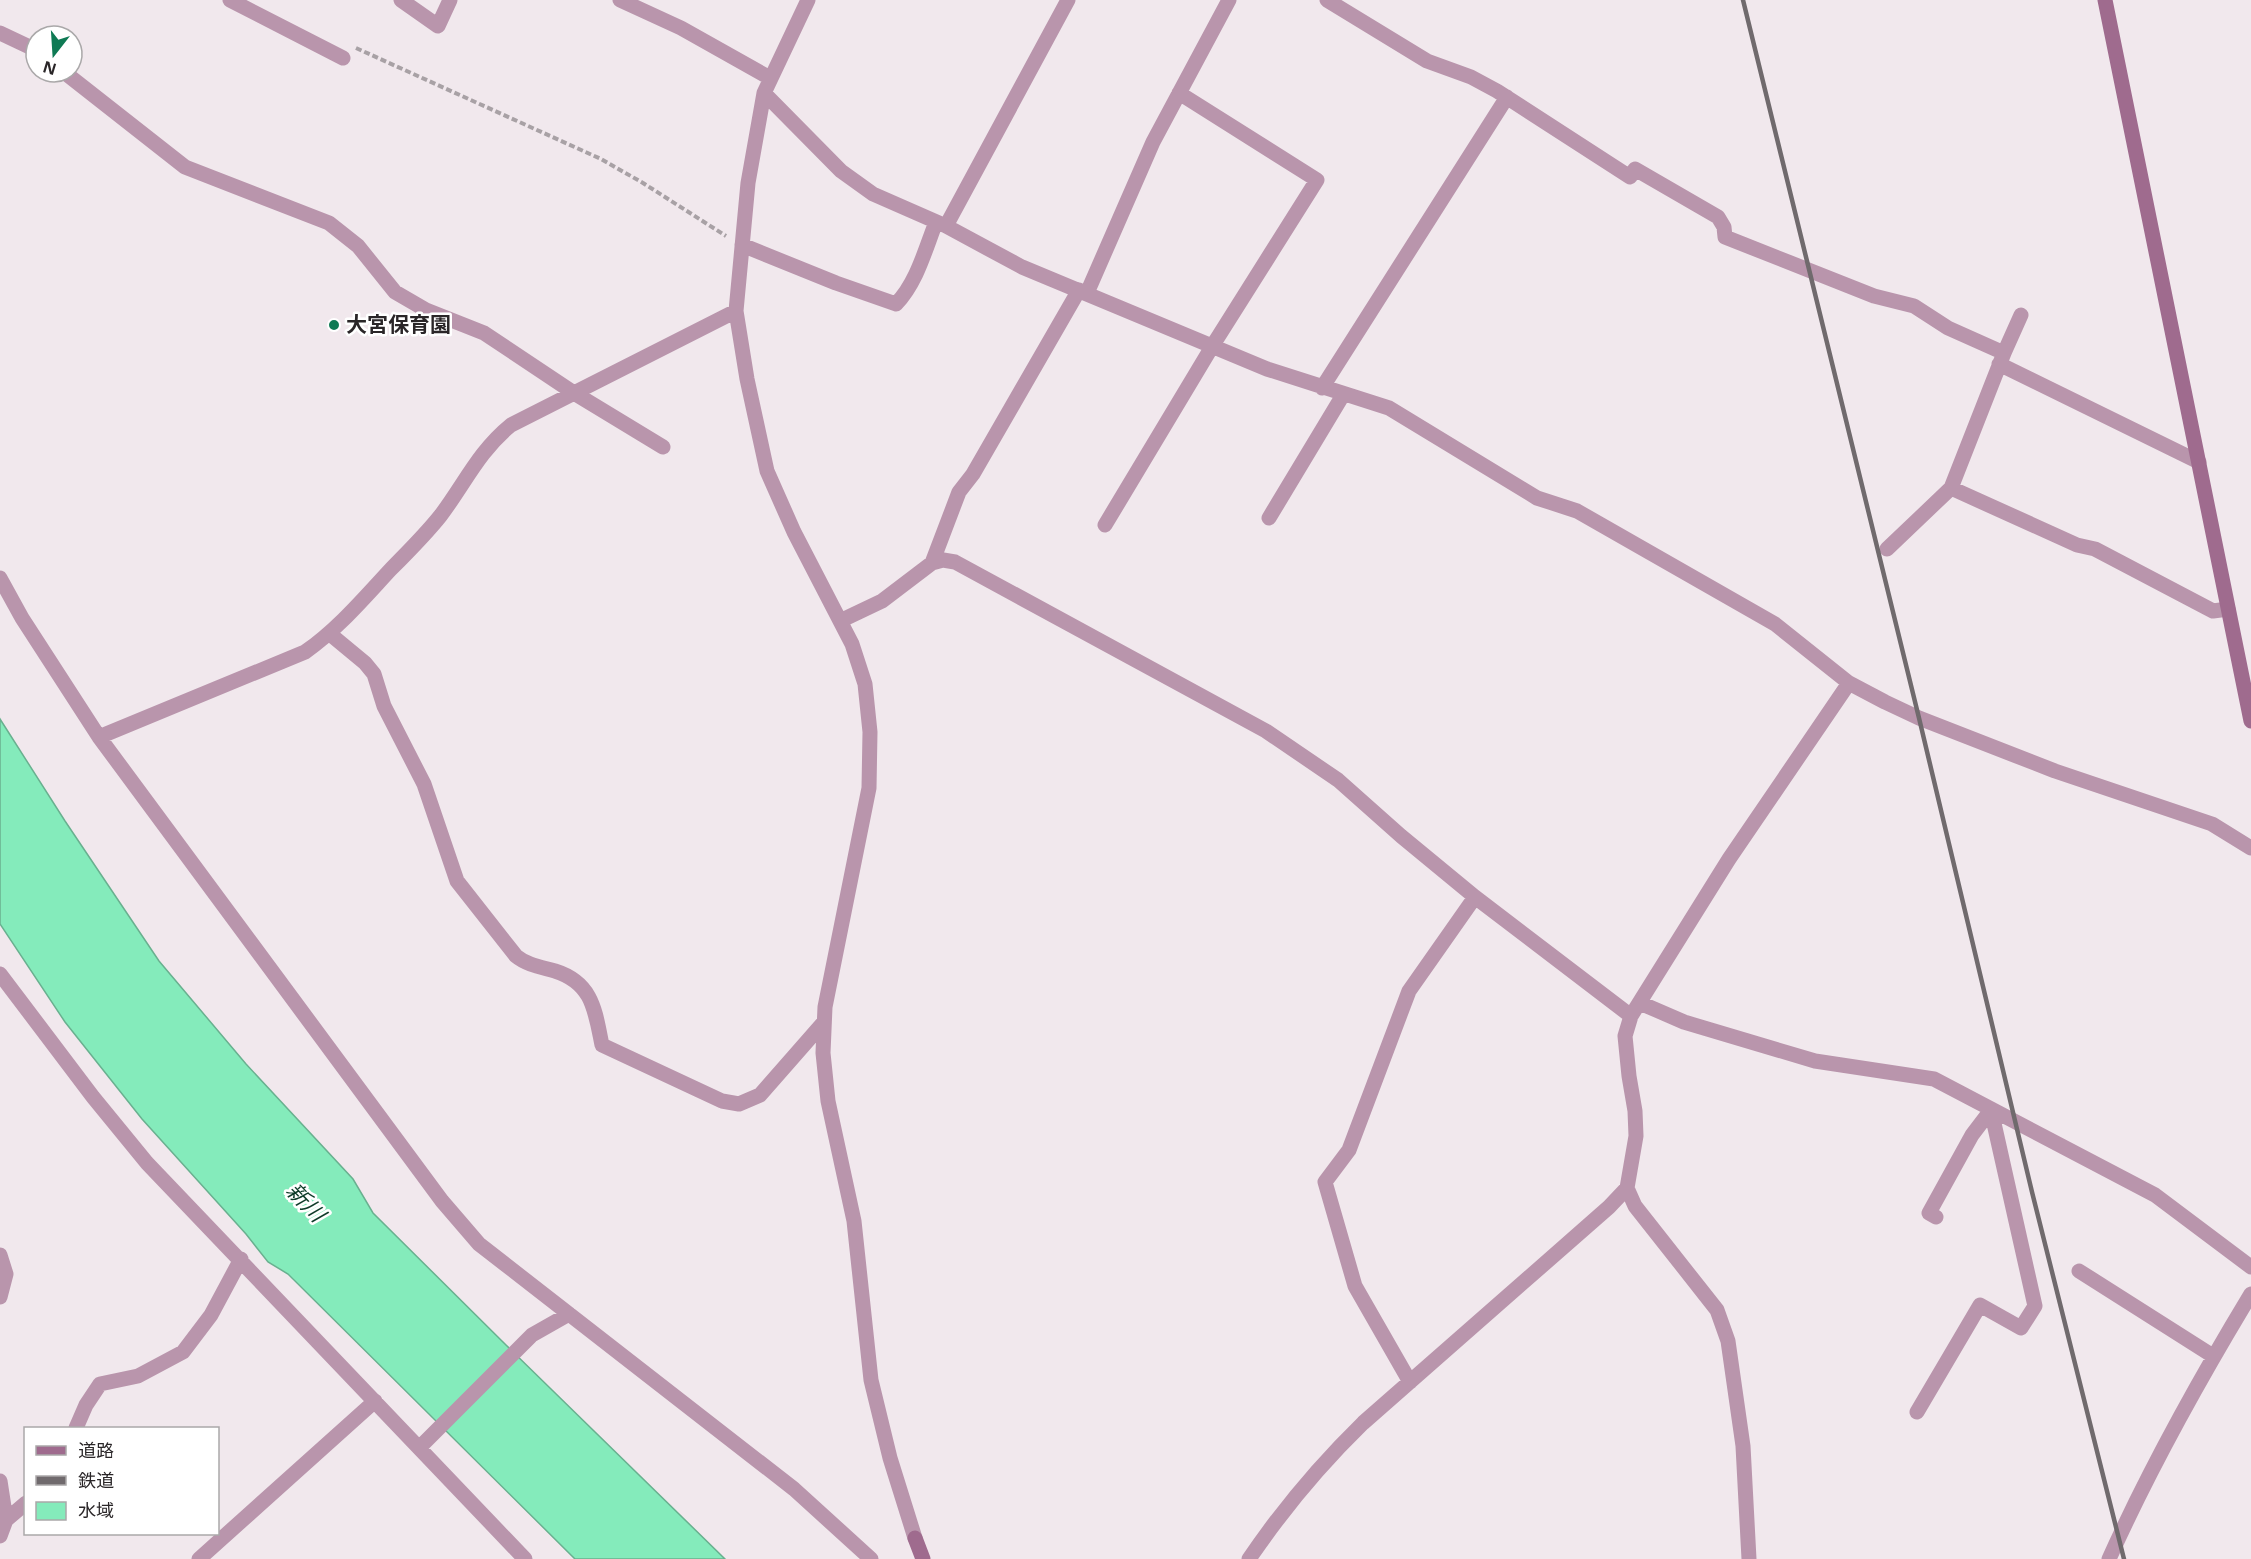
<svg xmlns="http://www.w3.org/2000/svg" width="2251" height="1559" font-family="'Open Sans','Noto Sans JP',sans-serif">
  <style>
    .water { fill: #84ebbb; stroke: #69b08f; stroke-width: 1.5 }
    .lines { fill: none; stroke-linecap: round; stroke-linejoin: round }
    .path { stroke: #a8a1a5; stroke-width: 4; stroke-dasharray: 6 3; stroke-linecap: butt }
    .street { stroke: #b995ac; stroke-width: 15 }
    .secondary { stroke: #9f6b8e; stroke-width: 15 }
    .rail { stroke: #706a6d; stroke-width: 4.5 }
    .poi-dot { fill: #0f7a54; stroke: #fff; stroke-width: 2 }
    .labels { text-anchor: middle; stroke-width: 5; stroke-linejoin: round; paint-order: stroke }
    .poi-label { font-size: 21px; font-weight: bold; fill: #2a2628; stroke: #fff; text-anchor: start }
    .water-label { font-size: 22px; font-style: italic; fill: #0d3b28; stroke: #fff }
  </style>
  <rect width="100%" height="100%" fill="#f1e8ed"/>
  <!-- water -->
  <path class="water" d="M 0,719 L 65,821 L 159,961 L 246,1064 L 353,1179 L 373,1213 L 506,1345 L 725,1559 L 575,1559 L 288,1274 L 268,1262 L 246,1234 L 142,1119 L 65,1022 L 0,924 Z"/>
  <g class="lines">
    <!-- path -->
    <path class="path" d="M 356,48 L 601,159 L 643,183 L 726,236"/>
    <!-- street -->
    <path class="street" d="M 230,0 L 343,58
      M 401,0 L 438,26 L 450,0
      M 620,0 L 681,28 L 770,78
      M 808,0 L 764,93 L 748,183 L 736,311 L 747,379 L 767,471 L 794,532 L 852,644 L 865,684 L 870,732 L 869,788 L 825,1007 L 823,1053 L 828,1101 L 854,1221 L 871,1380 L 890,1458 L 915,1538
      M 1327,0 L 1427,61 L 1471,77 L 1497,91 L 1630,177 L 1635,169 L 1718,217 L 1724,227 L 1725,237 L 1874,296 L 1914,306 L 1948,328 L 2004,353
      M 0,33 L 36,50
      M 64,72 L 185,167 L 329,223 L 358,246 L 395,292 L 426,310 L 484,333 L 574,393 L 663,447
      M 764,93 L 841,171 L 873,194 L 946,226 L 1022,267 L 1267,369 L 1389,408 L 1537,498 L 1577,511 L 1775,624 L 1849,683 L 1885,702 L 1919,718 L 2055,771 L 2212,824 L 2251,848
      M 946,226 L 1068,0
      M 742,245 L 836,283 L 896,304 C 917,282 925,250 936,222
      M 1087,293 L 1153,142 L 1229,0
      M 1999,364 L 2199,462
      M 1322,388 L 1507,97
      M 1951,488 L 2077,545 L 2095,549 L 2213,611 L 2228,609
      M 1269,518 L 1343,395
      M 1105,525 L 1213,345 L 1317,180 L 1179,93
      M 1887,549 L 1951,488 L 2004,353 L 2021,315
      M 932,563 L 959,492 L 973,474 L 1079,290
      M 0,578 L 22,618 L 99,737 L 442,1201 L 479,1244 L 794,1489 L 871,1559
      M 840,621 L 882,601 L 932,563 L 943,560 L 955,562 L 1266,731 L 1338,780 L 1401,836 L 1475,897 L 1631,1016
      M 330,634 L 365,663 L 374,674 L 384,706 L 424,784 L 457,881 L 516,956 C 527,965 541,967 555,971 C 593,983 595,1011 602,1045 L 722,1101 L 739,1104 L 760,1095 L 824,1022
      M 99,737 L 305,652 C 338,629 364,598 391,569 C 408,552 426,534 441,515 C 465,483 479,451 511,425 L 736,311
      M 0,974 L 93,1097 L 147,1163 L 525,1559
      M 1640,1003 L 1684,1022 L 1815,1061 L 1934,1079 L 2155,1195 L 2251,1267
      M 1936,1217 L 1929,1213 L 1972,1135 L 1991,1110
      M 0,1255 L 6,1274 L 0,1297
      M 2079,1271 L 2213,1356
      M 1410,1382 L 1355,1286 L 1325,1182 L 1349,1150 L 1409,991 L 1475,897
      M 1917,1412 L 1980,1305 L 2021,1328 L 2035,1306 L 1991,1110
      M 76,1428 L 86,1405 L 100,1384 L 138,1376 L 183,1352 L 211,1315 L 241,1259
      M 420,1447 L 532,1335 L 569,1314
      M 0,1481 L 6,1520
      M 0,1536 L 6,1520 L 26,1503
      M 199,1559 L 375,1401
      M 1249,1559 C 1283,1509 1320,1465 1363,1423 L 1609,1207 L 1627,1188
      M 1749,1559 L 1743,1446 L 1728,1341 L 1717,1310 L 1635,1206 L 1627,1188 L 1636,1136 L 1635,1111 L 1629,1076 L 1625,1036 L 1631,1016 L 1729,859 L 1849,683
      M 2109,1559 C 2150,1468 2199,1380 2251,1294"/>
    <!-- secondary -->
    <path class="secondary" d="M 2105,0 L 2251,721
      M 915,1538 L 923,1559"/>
    <!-- rail -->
    <path class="rail" d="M 1743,0 L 1919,718 L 2032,1192 L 2124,1559"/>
  </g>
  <!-- markers -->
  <circle class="poi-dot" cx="334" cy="325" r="6"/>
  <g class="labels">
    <!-- poi labels -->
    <g class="poi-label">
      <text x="346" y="332">大宮保育園</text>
    </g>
    <!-- water labels -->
    <g class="water-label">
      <text transform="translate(306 1202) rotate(46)" y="8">新川</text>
    </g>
  </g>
  <!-- legend -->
  <rect x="24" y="1427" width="195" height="108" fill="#ffffff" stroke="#aaa8a9" stroke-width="1.5"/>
  <rect x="36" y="1446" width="30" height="9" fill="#9f6b8e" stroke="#aaa8a9" stroke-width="1.5"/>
  <text x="78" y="1457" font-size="18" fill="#2a2628">道路</text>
  <rect x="36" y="1476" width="30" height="9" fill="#706a6d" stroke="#aaa8a9" stroke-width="1.5"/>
  <text x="78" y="1487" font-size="18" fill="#2a2628">鉄道</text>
  <rect x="36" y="1502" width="30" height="18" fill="#84ebbb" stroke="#aaa8a9" stroke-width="1.5"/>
  <text x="78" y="1517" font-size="18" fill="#2a2628">水域</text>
  <!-- north arrow -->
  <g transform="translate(54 54) rotate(197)"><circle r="28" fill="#ffffff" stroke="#aaa8a9" stroke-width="1.5"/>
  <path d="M0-4.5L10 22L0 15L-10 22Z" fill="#0f7a54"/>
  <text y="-9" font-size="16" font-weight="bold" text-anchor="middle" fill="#2a2628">N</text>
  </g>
</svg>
